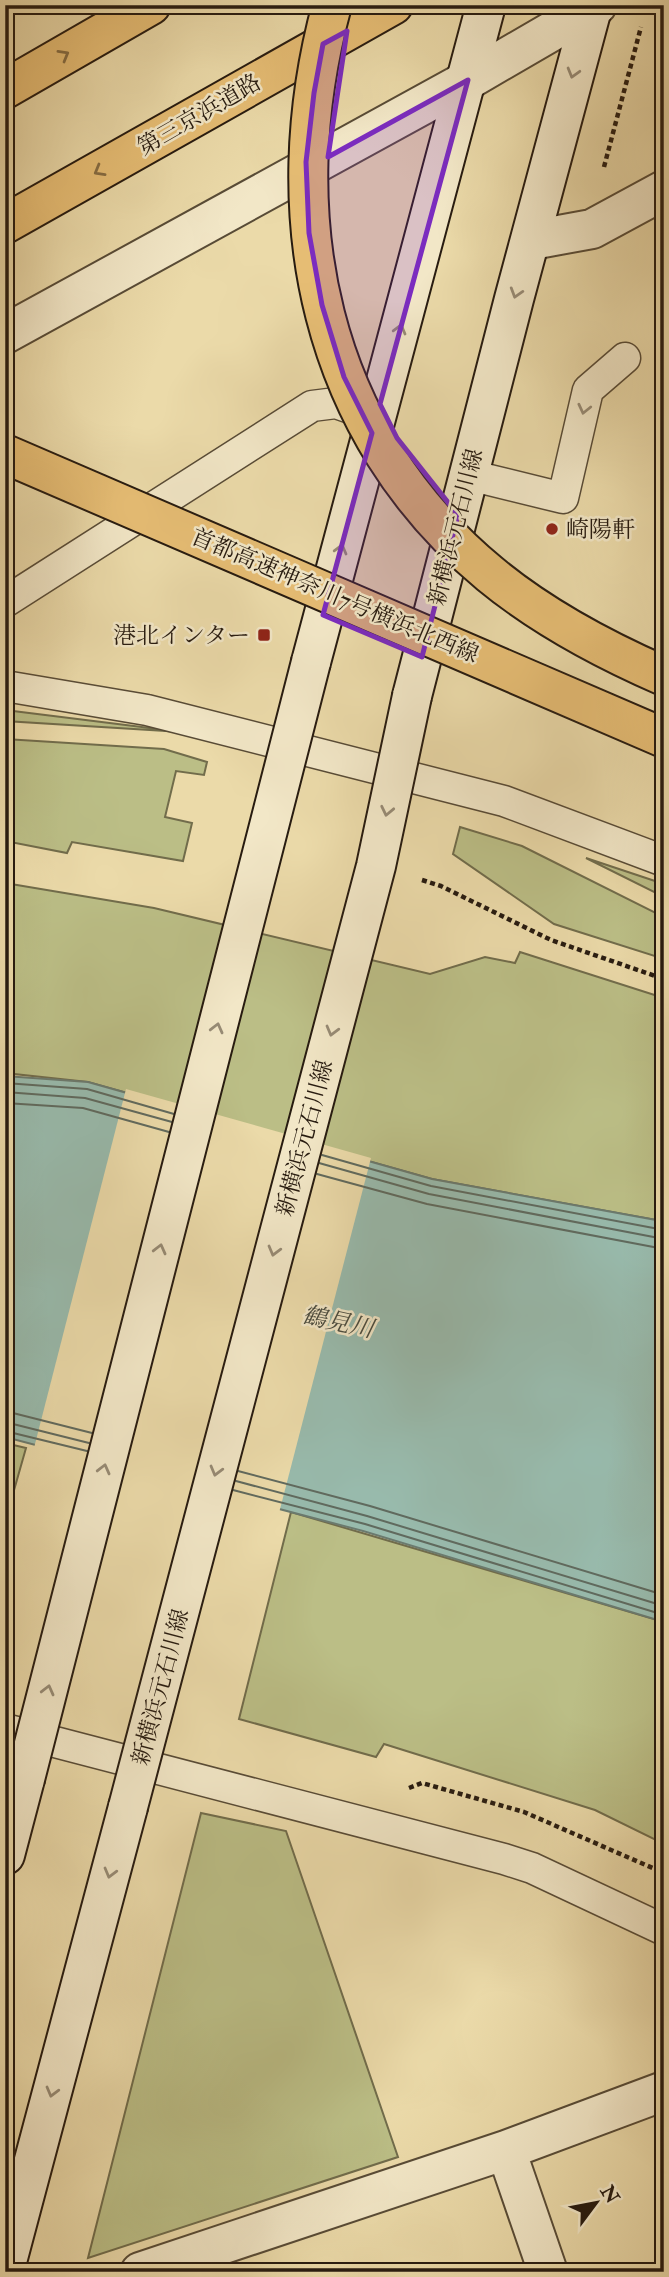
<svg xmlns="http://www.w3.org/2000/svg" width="669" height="2277" font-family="'IM FELL Double Pica','Noto Serif JP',serif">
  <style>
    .green { fill: #bbbe86; stroke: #716c4b; stroke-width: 2 }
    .water { fill: #98baac; stroke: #6b7a6e; stroke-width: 2 }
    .pier { fill: #ebdaa9 }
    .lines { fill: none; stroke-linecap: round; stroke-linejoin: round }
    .shore { stroke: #606a5e; stroke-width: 2 }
    .lane-casing { stroke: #584b36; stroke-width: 33 }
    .street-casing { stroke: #584b36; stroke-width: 42 }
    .secondary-casing { stroke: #271b10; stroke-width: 42 }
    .highway-casing { stroke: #271b10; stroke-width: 42 }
    .path { stroke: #271b10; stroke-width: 4.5; stroke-dasharray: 5 3.5; stroke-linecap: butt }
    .lane { stroke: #f2e7c7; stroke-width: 30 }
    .street { stroke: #f2e7c7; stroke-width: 38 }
    .secondary { stroke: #f2e7c7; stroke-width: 38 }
    .highway { stroke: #e6bd74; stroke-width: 38 }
    .secondary-bridge-casing { stroke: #271b10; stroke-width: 42; stroke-linecap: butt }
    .highway-bridge-casing { stroke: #271b10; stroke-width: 42; stroke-linecap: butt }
    .secondary-bridge { stroke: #f2e7c7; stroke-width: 38 }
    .highway-bridge { stroke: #e6bd74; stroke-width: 38 }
    .oneway { stroke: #866c42 }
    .oneway2 { stroke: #978b75 }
    .marked { fill: #7b2cbf; fill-opacity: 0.2; stroke: #7b2cbf; stroke-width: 5; stroke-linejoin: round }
    .poi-dot { fill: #8f2418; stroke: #f2e7c7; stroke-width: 2.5 }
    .labels { text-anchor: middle; stroke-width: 5; stroke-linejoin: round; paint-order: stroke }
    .street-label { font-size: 23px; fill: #271b10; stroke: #f2e7c7 }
    .poi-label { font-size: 23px; fill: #271b10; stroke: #f2e7c7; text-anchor: start }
    .water-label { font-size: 24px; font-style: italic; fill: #494b3f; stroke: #f2e7c7 }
  </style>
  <rect width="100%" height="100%" fill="#ebdaa9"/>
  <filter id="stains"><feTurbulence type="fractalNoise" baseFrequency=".00286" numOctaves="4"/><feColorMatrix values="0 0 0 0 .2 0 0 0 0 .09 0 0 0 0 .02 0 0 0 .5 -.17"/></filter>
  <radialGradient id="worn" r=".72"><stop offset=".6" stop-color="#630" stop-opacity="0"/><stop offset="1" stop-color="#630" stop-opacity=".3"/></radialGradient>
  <!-- green -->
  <path class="green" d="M 5,710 L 182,732 L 5,721 Z
    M 5,739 L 164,749 L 207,762 L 204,775 L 176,771 L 165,817 L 192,823 L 183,861 L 72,842 L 67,853 L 5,841 Z
    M 460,827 L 522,846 L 664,917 L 664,959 L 554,924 L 453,854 Z
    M 586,858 L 664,884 L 664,897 Z
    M 5,883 L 154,908 L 430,974 L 485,957 L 515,963 L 520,952 L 664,998 L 664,1224 L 656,1220 L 432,1179 L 88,1082 L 5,1073 Z
    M 5,1443 L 26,1448 L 5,1522 Z
    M 291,1512 L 664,1622 L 664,1844 L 595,1810 L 384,1744 L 376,1757 L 239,1719 Z
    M 201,1813 L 286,1831 L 398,2157 L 88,2258 Z"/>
  <!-- water -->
  <path class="water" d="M 5,1076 L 88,1082 L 432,1179 L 656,1220 L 664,1224 L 664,1622 L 363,1531 L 5,1437 Z"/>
  <!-- pier -->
  <path class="pier" d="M 126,1089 L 371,1158 L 279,1513 L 34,1448 Z"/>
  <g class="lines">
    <!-- shore -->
    <path class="shore" d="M 5,1083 L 87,1089 L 174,1114
      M 5,1092 L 85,1098 L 172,1122
      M 5,1103 L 83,1108 L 169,1132
      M 322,1155 L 431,1186 L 664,1230
      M 319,1163 L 429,1194 L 664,1239
      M 317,1174 L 427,1204 L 664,1249
      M 5,1411 L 92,1433
      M 5,1422 L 89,1443
      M 5,1431 L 87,1451
      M 238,1471 L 370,1506 L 664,1595
      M 236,1481 L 367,1516 L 664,1606
      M 233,1490 L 365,1524 L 664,1615"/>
    <defs>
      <path id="lane" d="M 469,475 L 563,498 L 588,390 L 625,358
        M 5,602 L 312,406 L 336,403 L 373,416
        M 5,686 L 147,710 L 504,801 L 664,861
        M 5,1729 L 504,1859 L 532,1868 L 664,1930"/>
      <path id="street" d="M 532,240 L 592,229 L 664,190
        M 5,334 L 468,80 L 597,5
        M 506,2150 L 548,2272
        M 140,2272 L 506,2150 L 664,2091"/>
      <path id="secondary" d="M 311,662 L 486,5
        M 412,696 L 514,299 L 593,5
        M 5,1855 L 25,1779
        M 5,2269 L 128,1807"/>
      <path id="highway" d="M 5,89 L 151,5
        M 5,224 L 393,5"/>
    </defs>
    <!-- lane casing -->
    <use href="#lane" class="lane-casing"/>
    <!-- street casing -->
    <use href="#street" class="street-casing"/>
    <!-- secondary casing -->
    <use href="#secondary" class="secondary-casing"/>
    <!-- highway casing -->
    <use href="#highway" class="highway-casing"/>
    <!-- path -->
    <path class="path" d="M 604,167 L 641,27
      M 422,880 L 441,886 L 551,940 L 664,979
      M 409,1788 L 422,1783 L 524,1812 L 664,1873"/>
    <!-- lane -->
    <use href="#lane" class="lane"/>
    <!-- street -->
    <use href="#street" class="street"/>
    <!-- secondary -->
    <use href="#secondary" class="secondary"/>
    <!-- highway -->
    <use href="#highway" class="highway"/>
    <defs>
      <path id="secondary-bridge" d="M 25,1779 L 311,662
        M 128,1807 L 376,866 L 412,696"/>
      <path id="highway-bridge" d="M 332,5 C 275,214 318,432 490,574 C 542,617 602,649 664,676
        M 5,454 L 664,738"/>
    </defs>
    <!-- secondary-bridge casing -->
    <use href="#secondary-bridge" class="secondary-bridge-casing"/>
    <!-- highway-bridge casing -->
    <use href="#highway-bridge" class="highway-bridge-casing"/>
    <!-- secondary-bridge -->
    <use href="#secondary-bridge" class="secondary-bridge"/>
    <!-- highway-bridge -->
    <use href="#highway-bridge" class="highway-bridge"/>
  </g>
  <!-- one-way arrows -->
  <defs><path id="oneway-chevron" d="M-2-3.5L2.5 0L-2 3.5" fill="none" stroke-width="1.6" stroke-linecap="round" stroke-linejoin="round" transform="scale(1.75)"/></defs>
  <g class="oneway">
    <use href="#oneway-chevron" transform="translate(64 55) rotate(-30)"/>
    <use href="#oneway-chevron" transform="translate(99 171) rotate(150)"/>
  </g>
  <g class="oneway2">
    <use href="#oneway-chevron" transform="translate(573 73) rotate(106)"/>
    <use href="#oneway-chevron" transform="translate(516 293) rotate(107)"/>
    <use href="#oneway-chevron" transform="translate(400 329) rotate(-75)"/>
    <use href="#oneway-chevron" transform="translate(584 409) rotate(103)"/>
    <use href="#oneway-chevron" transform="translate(341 549) rotate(-75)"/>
    <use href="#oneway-chevron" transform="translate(387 811) rotate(102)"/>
    <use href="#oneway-chevron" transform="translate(217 1028) rotate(-76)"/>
    <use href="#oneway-chevron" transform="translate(332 1031) rotate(105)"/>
    <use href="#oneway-chevron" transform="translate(160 1249) rotate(-76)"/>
    <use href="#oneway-chevron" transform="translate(274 1251) rotate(105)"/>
    <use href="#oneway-chevron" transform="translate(104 1469) rotate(-76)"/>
    <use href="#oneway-chevron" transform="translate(216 1471) rotate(105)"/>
    <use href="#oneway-chevron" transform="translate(48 1690) rotate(-76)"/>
    <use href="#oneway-chevron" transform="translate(110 1873) rotate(105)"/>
    <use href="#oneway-chevron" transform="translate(52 2092) rotate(105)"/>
  </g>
  <!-- marked area -->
  <path class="marked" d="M 347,31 L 328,157 L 468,80 L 380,404 L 397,438 L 458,515 L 422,657 L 323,615 L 372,433 L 344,377 L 322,305 L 309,233 L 306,162 L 314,93 L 323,44 Z"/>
  <!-- markers -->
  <g class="poi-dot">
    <circle cx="552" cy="529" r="7"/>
    <rect x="257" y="628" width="14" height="14" rx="3.5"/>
  </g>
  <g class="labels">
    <!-- street labels -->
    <g class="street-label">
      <text transform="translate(199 114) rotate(-30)" y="8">第三京浜道路</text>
      <text transform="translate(455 527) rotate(-76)" y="8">新横浜元石川線</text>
      <text transform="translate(335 595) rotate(23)" y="8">首都高速神奈川7号横浜北西線</text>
      <text transform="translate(304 1138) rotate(-75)" y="8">新横浜元石川線</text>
      <text transform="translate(160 1687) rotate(-75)" y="8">新横浜元石川線</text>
    </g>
    <!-- poi labels -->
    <g class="poi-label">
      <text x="566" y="537">崎陽軒</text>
      <text x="250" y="643" text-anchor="end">港北インター</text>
    </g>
    <!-- water labels -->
    <g class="water-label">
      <text transform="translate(338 1322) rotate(12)" y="8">鶴見川</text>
    </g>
  </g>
  <!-- margin -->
  <rect width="669" height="2277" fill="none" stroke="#ebdaa9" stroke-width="28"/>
  <rect x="7" y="7" width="655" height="2263" fill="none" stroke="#271b10" stroke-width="3.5"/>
  <rect x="14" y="14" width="641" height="2249" fill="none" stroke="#271b10" stroke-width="2"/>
  <!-- north arrow -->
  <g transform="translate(596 2203) rotate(58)" stroke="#f2e7c7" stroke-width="5" paint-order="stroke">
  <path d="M0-5L12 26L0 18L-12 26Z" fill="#271b10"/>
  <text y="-10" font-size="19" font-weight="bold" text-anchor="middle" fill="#271b10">N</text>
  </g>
  <rect width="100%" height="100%" filter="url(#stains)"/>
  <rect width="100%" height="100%" fill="url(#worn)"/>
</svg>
